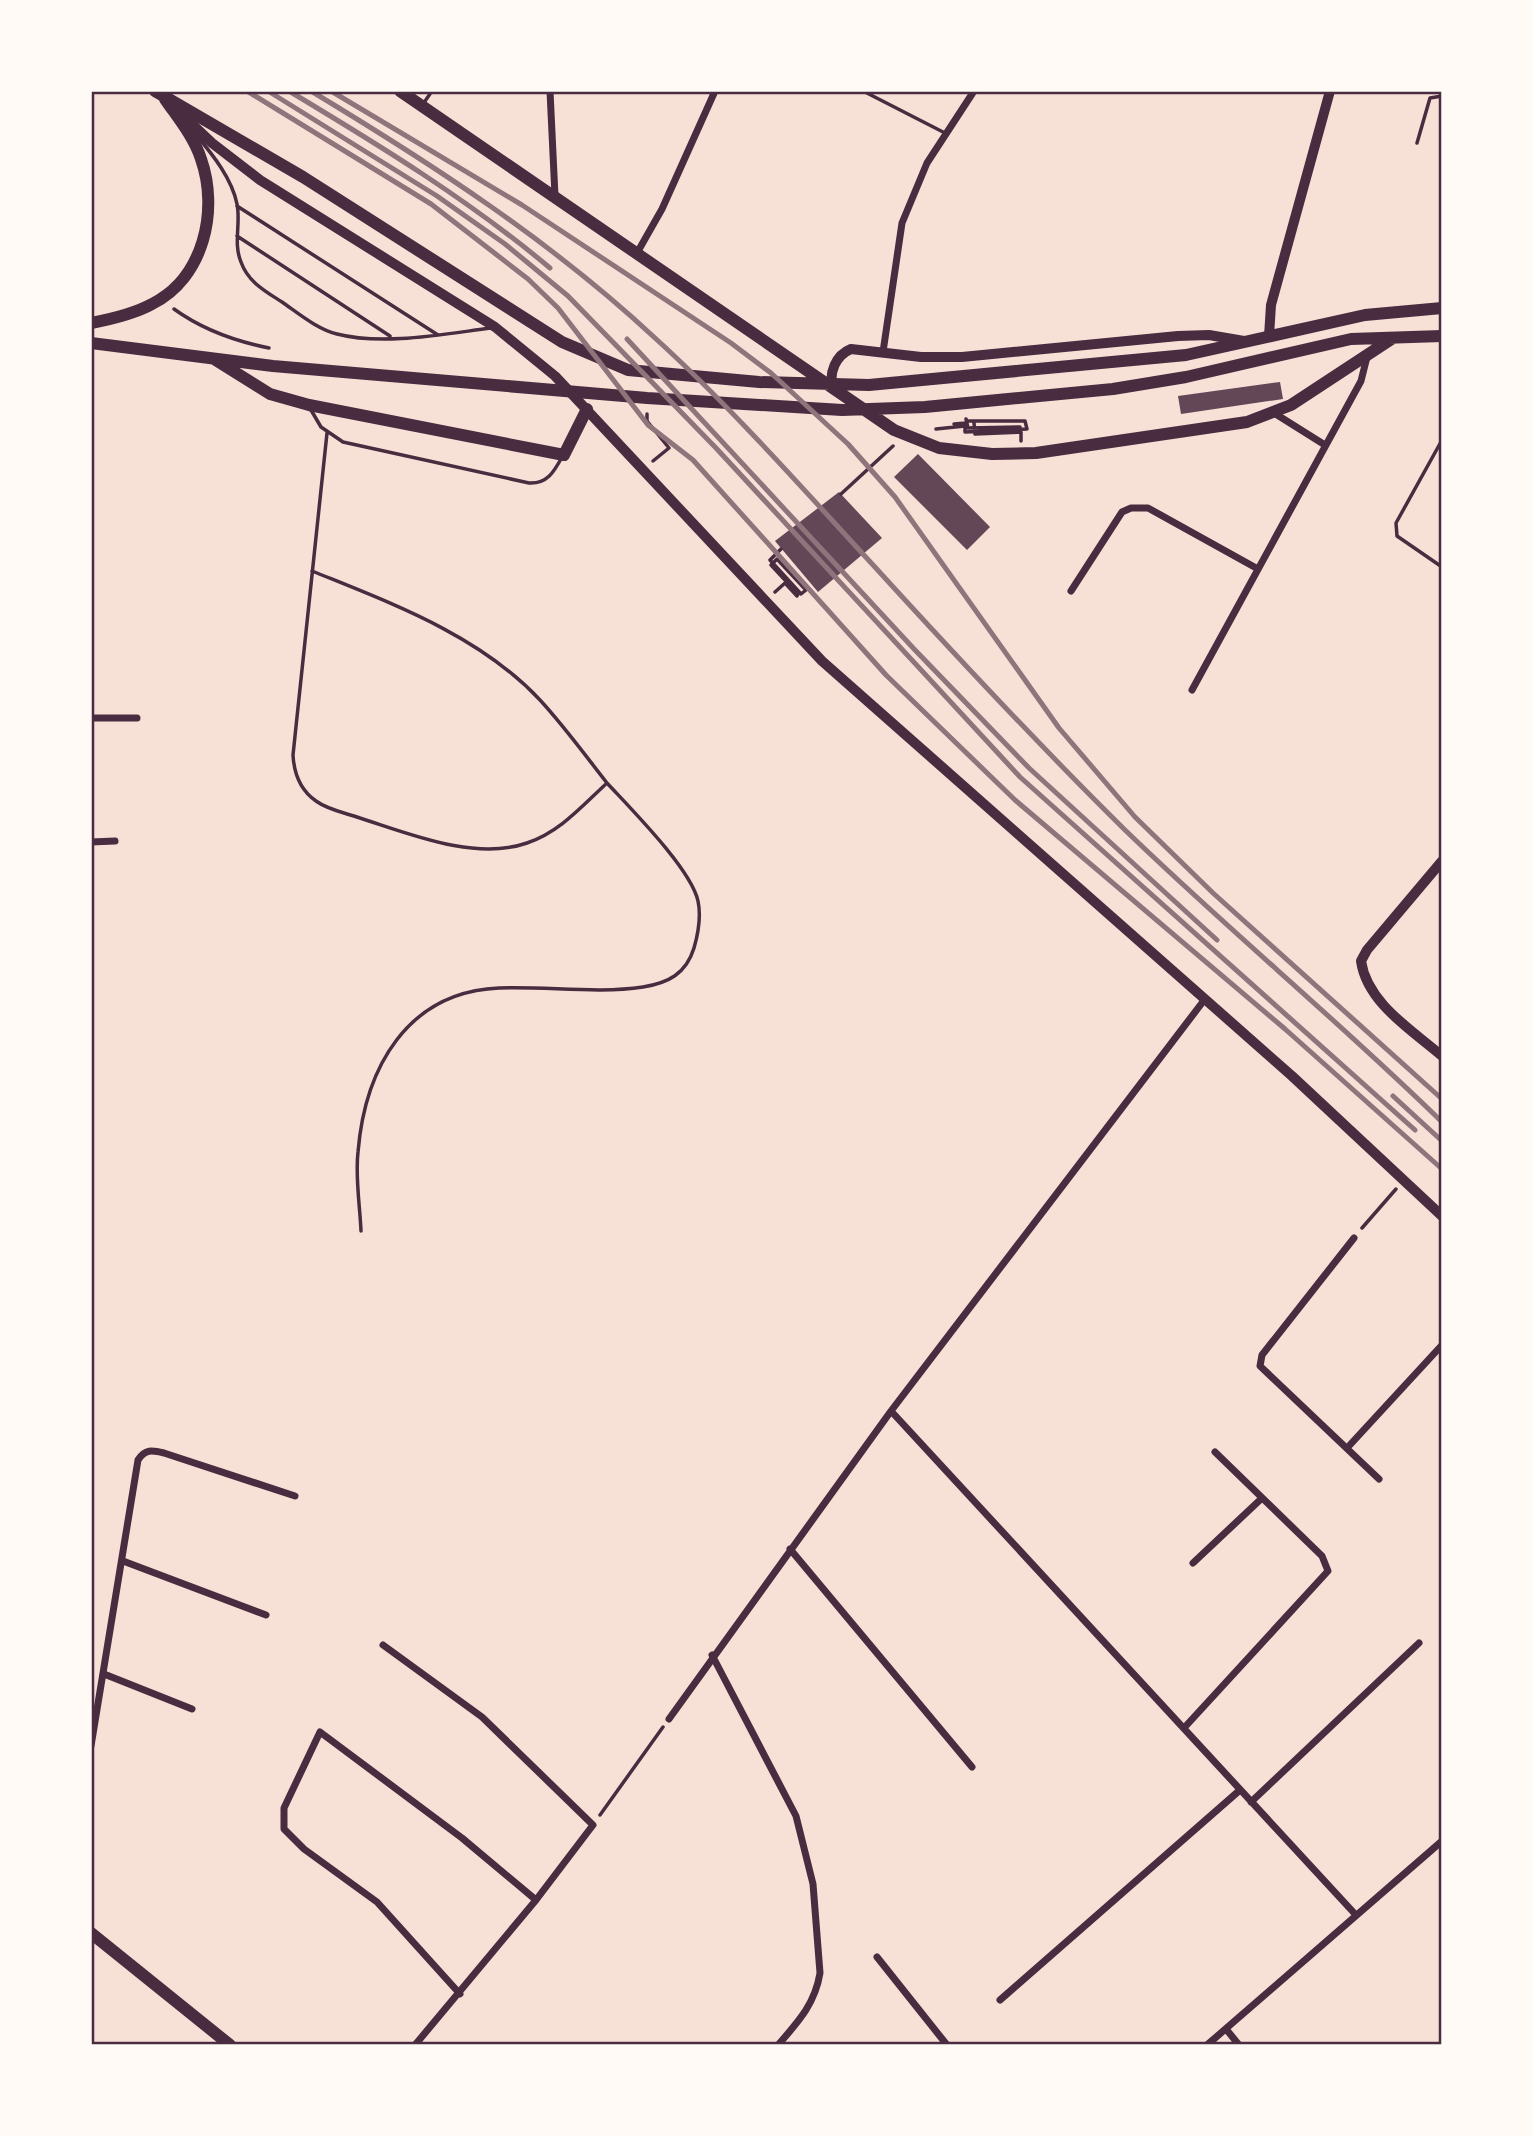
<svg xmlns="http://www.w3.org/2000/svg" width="1533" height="2136" font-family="'PT Sans Narrow',sans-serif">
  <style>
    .building { fill: #644757 }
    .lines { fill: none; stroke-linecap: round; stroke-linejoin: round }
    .path { stroke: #4a2c40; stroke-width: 3.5 }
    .service { stroke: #4a2c40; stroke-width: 3.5 }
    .minor { stroke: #4a2c40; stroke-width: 7 }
    .secondary { stroke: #4a2c40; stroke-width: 10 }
    .primary { stroke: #4a2c40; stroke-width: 12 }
    .rail { stroke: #8f747c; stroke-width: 5 }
    .neatline { fill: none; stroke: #4a2c40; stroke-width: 2.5 }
  </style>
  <rect width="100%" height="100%" fill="#f7e1d7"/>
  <!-- building -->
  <path class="building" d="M 1280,382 L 1283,399 L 1181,414 L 1178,396 Z
    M 918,454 L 990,527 L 967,550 L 894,477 Z
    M 839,492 L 882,538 L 818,592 L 775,541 Z"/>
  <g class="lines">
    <!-- path -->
    <path class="path" d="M 174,309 C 203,330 234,341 269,348
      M 647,414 L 647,421 L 669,448 L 653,461
      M 966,419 L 968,428 L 1020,427
      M 974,423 L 975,434 L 1021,432 L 1021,441
      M 954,424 L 966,423
      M 936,429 L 965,426 L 965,432 L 1027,429 L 1025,421 L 967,421
      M 841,494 L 893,446
      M 775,592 L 785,583 L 797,596 L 798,594 L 771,565 L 777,559 L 806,590 L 801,594 L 770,560 L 781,549
      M 1362,1228 L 1396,1189
      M 600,1815 L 663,1727"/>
    <!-- service -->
    <path class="service" d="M 863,91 L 945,133
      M 423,104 L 432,91
      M 197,136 C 213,155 232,179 237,204 C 241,223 233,243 241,262 C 248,282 265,291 282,302 C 298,313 317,329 337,334 C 383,346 444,334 491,328
      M 1417,143 L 1430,98 L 1442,96
      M 237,206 L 438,335
      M 237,236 L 390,336
      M 311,410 L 321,427 L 343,442 L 529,483 C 547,484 554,472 562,457
      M 327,433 L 293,755 C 294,773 300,790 316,801 C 328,810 346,813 360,818 C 410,834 475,861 527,843 C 560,832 582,806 607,783 C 631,809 691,869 698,901 C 701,915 698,934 694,948 C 686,974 668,983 643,987 C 597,994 546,986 499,988 C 407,992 365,1068 358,1152 C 355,1177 360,1206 361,1231
      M 1442,440 L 1396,523 L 1397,536 L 1442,567
      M 312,571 C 393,604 479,635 540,700 C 564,726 585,755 607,783"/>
    <!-- minor -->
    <path class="minor" d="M 550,91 L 555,196
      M 637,253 L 662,209 L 715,91
      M 883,352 L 902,223 L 927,163 L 974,91
      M 1274,413 L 1325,445
      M 1071,591 L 1122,512 L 1131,508 L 1148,508 L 1258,569
      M 1192,690 L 1361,381 L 1368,353
      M 91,718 L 137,718
      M 91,842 L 115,841
      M 1354,1238 L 1262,1355 L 1260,1366 L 1379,1479
      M 891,1411 L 1355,1914
      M 1348,1447 L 1442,1345
      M 790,1549 L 972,1767
      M 123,1561 L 266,1615
      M 1193,1563 L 1261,1499
      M 383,1645 L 482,1717 L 593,1825 L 536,1900 L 415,2045
      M 712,1655 L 796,1816 L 813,1884 L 820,1973 C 815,2004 798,2022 778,2045
      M 104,1674 L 192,1709
      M 669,1719 L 891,1411 L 1205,999
      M 1184,1728 L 1328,1571 L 1322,1556 L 1215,1452
      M 91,1746 L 138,1460 C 145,1449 152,1450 164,1453 L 295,1496
      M 1251,1802 L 1419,1643
      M 877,1957 L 947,2045
      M 460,1994 L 377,1902 L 304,1849 L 284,1829 L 284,1808 L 320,1732 L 462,1838 L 536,1900
      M 1000,2000 L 1240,1790
      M 1226,2029 L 1239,2045
      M 1207,2045 L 1442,1841"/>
    <!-- secondary -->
    <path class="secondary" d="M 176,109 L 212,143 L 260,180 L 495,327 L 555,376 L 822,661 L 1292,1076 L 1442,1216
      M 1269,336 L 1271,305 L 1330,91
      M 833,389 C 828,373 836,355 851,349 L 921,357 L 962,357 L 1178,336 L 1209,335 L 1244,341
      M 1442,861 L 1367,950 L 1361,961 C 1367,1003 1412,1030 1442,1056"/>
    <!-- primary -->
    <path class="primary" d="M 155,91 L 303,177 L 562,342 L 628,370 L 759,382 L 869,385 L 1186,355 L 1365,315 L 1442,308
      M 400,91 L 894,430 L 939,448 L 992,454 L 1036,453 L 1247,422 L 1291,405 L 1393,338
      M 91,323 C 112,319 134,314 152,304 C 204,278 219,210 201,159 C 194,137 178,118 165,99
      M 91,343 L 273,366 L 647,398 L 842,410 L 925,407 L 1113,389 L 1186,377 L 1351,339 L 1442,336
      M 214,359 L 270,394 L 309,405 L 564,455 L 587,409
      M 91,1933 L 230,2045"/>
    <!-- rail -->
    <path class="rail" d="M 247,91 L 431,204 L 528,279 L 558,308 L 648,425 L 693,460 L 886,675 L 1015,800 L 1285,1029 L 1442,1169
      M 268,91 L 437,196 L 505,244 L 568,296 L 716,448 L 1020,777 L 1415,1130
      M 289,91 C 379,145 469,200 550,268
      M 311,91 C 432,164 551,241 655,338 C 733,409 803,489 874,566 C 955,655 1038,744 1124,829 C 1227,929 1339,1021 1442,1122
      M 331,91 L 522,205 L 731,343 L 771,373 L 848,444 L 895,497 L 1059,728 L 1135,817 L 1213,893 L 1442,1099
      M 627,339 L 915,650 L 1029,768 L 1217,940
      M 1393,1096 L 1442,1141"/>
  </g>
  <!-- border -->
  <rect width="1533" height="2136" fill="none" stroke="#fffaf5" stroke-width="186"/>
  <rect x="93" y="93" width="1347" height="1950" class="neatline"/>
</svg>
